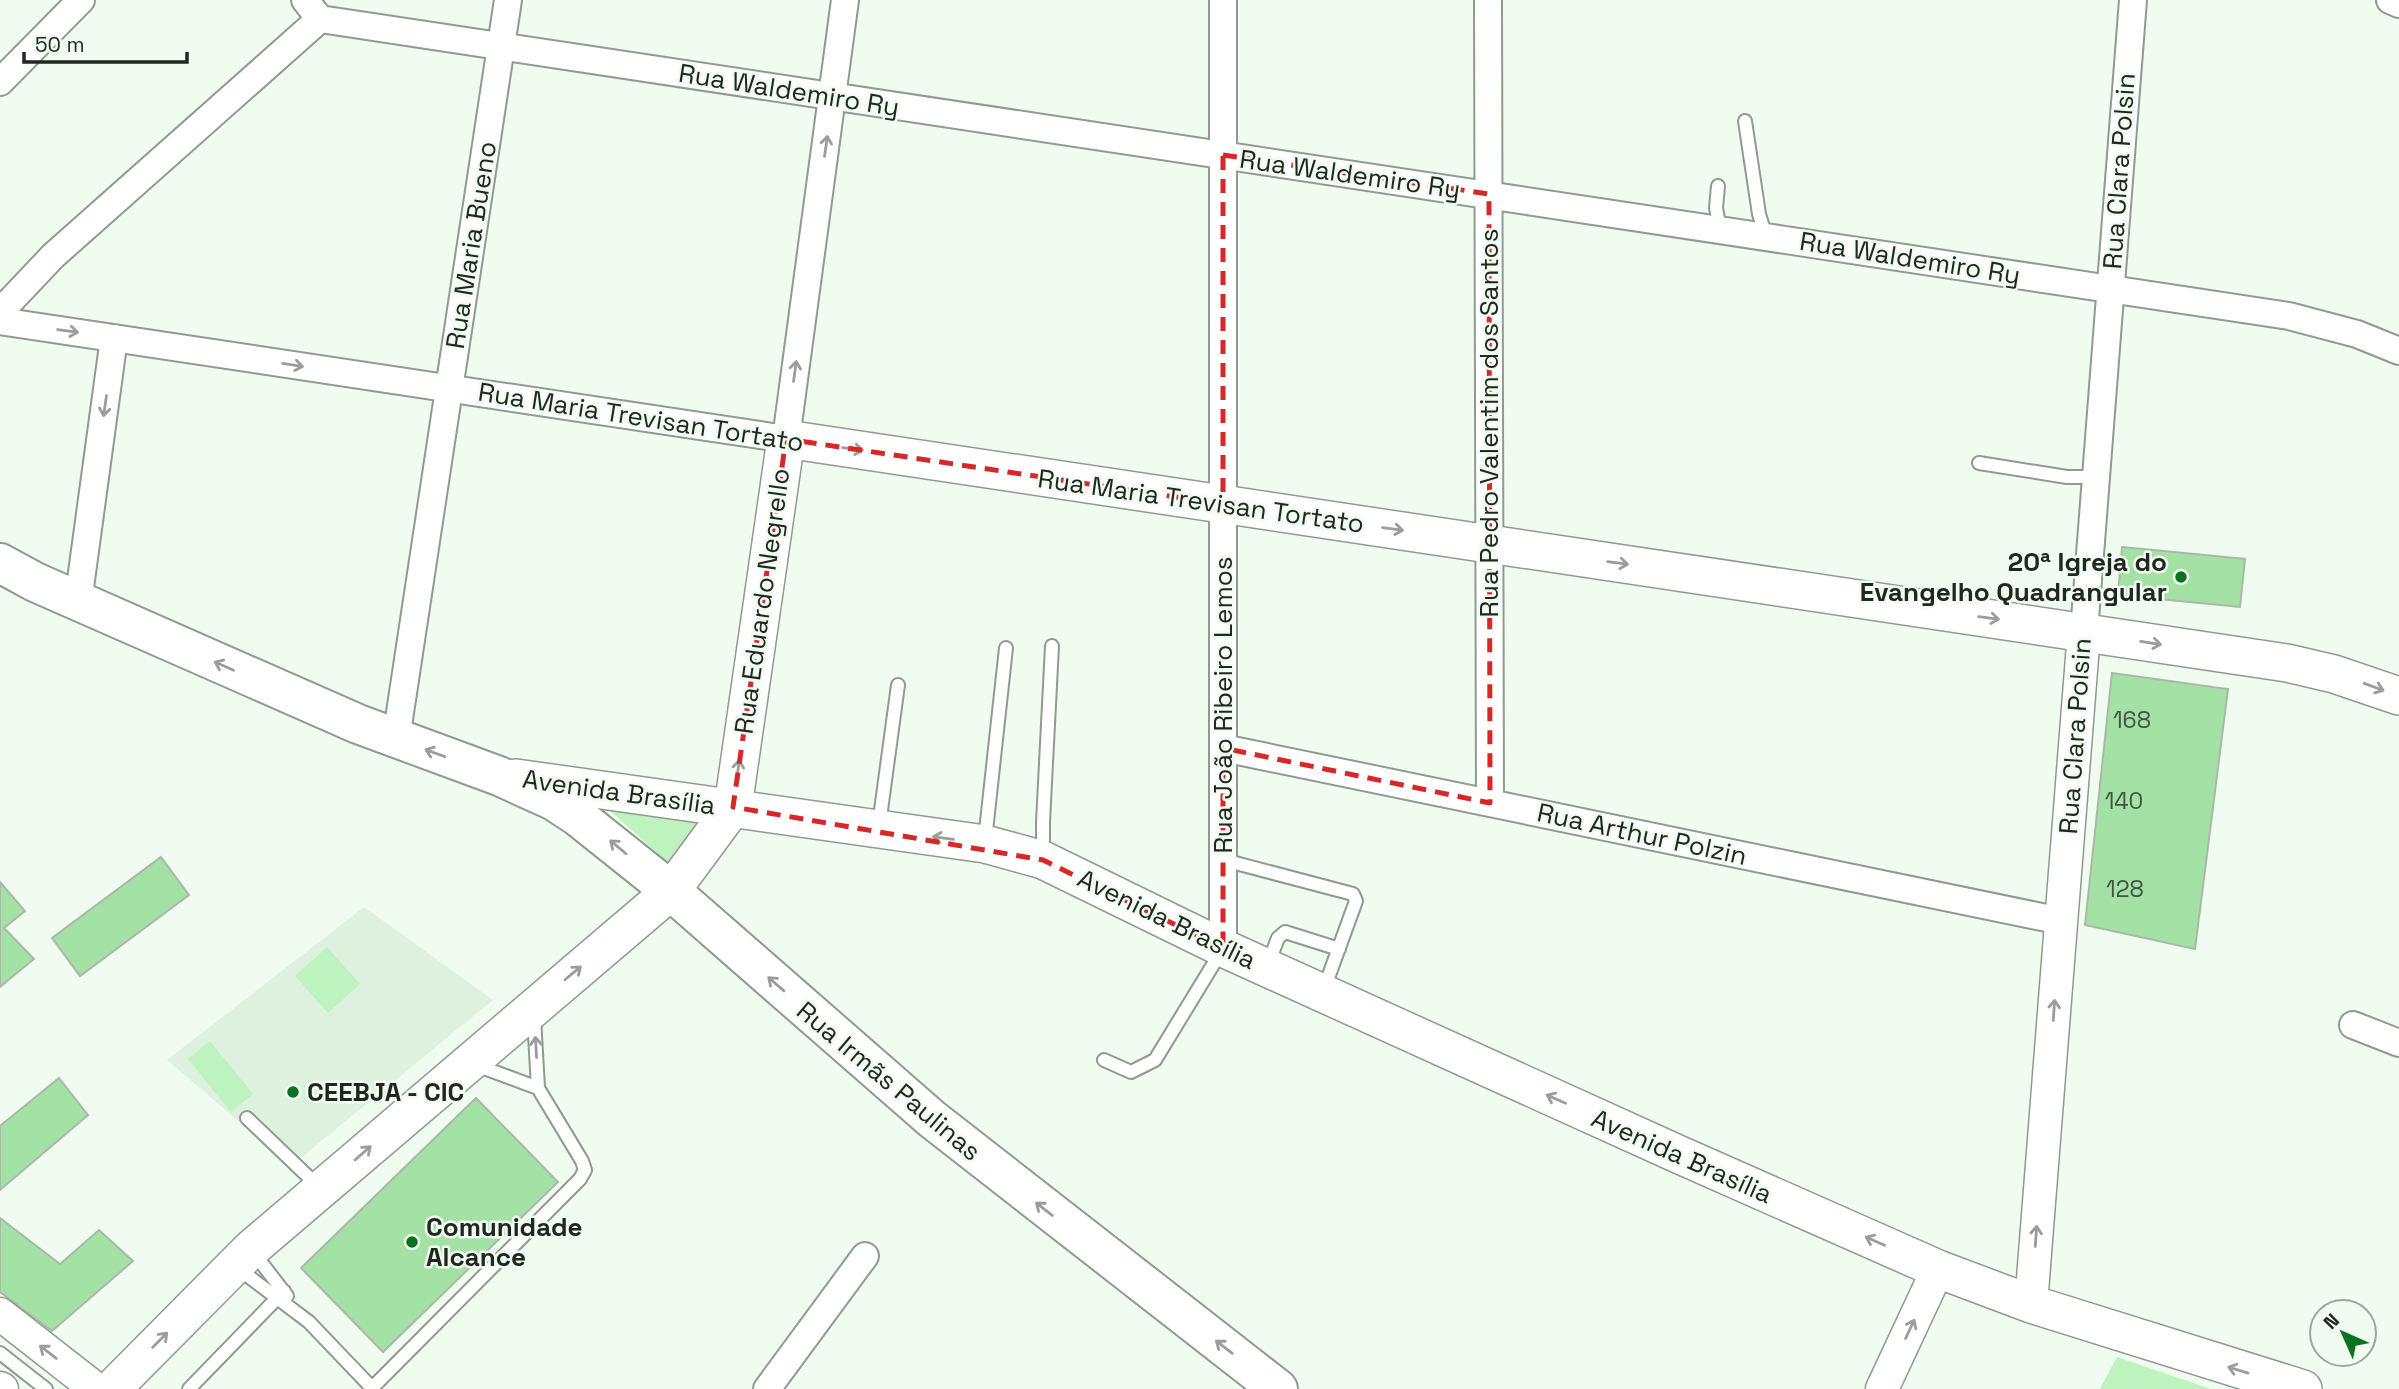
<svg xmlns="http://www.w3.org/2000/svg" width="2399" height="1389" font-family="'Space Grotesk',sans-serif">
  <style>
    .built { fill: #def1de }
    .green { fill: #bef2bf }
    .building { fill: #a3e1a5; stroke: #abb7ab; stroke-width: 2 }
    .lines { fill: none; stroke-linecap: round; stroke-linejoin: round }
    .service-casing { stroke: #8f9b8f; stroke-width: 16 }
    .minor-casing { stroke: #8f9b8f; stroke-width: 30 }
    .tertiary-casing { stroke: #8f9b8f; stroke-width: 35 }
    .secondary-casing { stroke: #8f9b8f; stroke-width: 40 }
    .primary-casing { stroke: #8f9b8f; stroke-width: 42 }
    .service { stroke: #fff; stroke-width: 12 }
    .minor { stroke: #fff; stroke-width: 26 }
    .tertiary { stroke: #fff; stroke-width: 32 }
    .secondary { stroke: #fff; stroke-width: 37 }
    .primary { stroke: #fff; stroke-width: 38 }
    .oneway { stroke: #9b9d9b }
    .marked { fill: none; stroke: #d62828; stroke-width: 5; stroke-dasharray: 14 9; stroke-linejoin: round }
    .poi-dot { fill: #0b7223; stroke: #effcef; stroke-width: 2.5 }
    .labels { text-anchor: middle; stroke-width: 5; stroke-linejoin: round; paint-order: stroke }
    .number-label { font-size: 23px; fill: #425542 }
    .street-label { font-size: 26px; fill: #212621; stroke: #effcef }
    .poi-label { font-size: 26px; font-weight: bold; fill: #212621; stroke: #effcef; text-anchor: start }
  </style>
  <rect width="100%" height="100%" fill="#effcef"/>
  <!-- built -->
  <path class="built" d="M 364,907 L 493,1000 L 291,1166 L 167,1060 Z"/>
  <!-- green -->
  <path class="green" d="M 608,809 L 705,821 L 673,867 Z
    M 327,947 L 360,984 L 328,1013 L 295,976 Z
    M 210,1041 L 253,1094 L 231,1112 L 188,1059 Z
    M 2117,1357 L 2211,1389 L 2100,1389 Z"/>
  <!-- building -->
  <path class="building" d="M 2122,547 L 2245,559 L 2240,607 L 2118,595 Z
    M 2112,673 L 2228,689 L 2195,949 L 2085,925 Z
    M 161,857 L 189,895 L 80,976 L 52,938 Z
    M 0,882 L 25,911 L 4,928 L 34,959 L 0,987 Z
    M 59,1078 L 88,1115 L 0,1190 L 0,1126 Z
    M 476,1098 L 558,1182 L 383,1352 L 301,1268 Z
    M 0,1218 L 60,1264 L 99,1230 L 133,1261 L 52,1331 L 0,1292 Z"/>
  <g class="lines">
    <defs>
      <path id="service" d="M 1745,121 L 1759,214 L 1766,237
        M 1718,186 L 1716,208 L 1720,229
        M 1979,463 L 2067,477 L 2096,477
        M 879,825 L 898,685
        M 985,840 L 1006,648
        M 1043,856 L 1043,822 L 1052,646
        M 1224,860 L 1353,894 L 1356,901 L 1324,989
        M 1268,964 L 1278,938 L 1285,932 L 1339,949
        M 1104,1060 L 1131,1072 L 1155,1060 L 1222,950
        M 476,1065 L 538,1088
        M 247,1118 L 318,1186
        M 253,1252 L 287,1296
        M 236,1267 L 309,1322 L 372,1388 L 580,1179 L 585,1170 L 582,1161 L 538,1088 L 534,1017
        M 0,1353 L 46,1389
        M 189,1389 L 284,1291"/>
      <path id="minor" d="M 305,0 L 320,19 L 2289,316 L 2357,334 L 2399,351
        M 1223,0 L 1223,948
        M 1488,0 L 1490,803
        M 2390,0 L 2399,4
        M 0,82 L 81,0
        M 0,312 L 53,256 L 320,19
        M 0,321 L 786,439 L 845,0
        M 78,602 L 114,338
        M 2084,632 L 2133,0
        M 396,739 L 508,0
        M 1223,748 L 2061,921
        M 2353,1025 L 2399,1043
        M 767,1389 L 865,1256"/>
      <path id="tertiary" d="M 2031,1304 L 2084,632
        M 0,1314 L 96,1389
        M 0,1388 L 2,1389
        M 1882,1389 L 1938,1269"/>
      <path id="secondary" d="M 516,778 L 985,844 L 1043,860 L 1223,948 L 1680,1155 L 1938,1269 L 2031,1304 L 2303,1389
        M 112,1389 L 251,1249 L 671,891 L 733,807 L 786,439 L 2287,663 L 2334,674 L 2399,696"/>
      <path id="primary" d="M 0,563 L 35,582 L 358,724 L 499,776 L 554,801 L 577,816 L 671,891 L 932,1119 L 1278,1389"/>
    </defs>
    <!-- service casing -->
    <use href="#service" class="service-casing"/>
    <!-- minor casing -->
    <use href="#minor" class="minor-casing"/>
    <!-- tertiary casing -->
    <use href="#tertiary" class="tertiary-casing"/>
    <!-- secondary casing -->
    <use href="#secondary" class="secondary-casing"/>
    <!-- primary casing -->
    <use href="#primary" class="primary-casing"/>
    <!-- service -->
    <use href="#service" class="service"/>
    <!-- minor -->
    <use href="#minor" class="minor"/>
    <!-- tertiary -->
    <use href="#tertiary" class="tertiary"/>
    <!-- secondary -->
    <use href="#secondary" class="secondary"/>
    <!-- primary -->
    <use href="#primary" class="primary"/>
  </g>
  <!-- one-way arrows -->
  <defs><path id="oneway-shaft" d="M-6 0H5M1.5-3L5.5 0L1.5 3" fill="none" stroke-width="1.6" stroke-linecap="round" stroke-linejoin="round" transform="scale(1.75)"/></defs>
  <g class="oneway">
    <use href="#oneway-shaft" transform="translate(826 146) rotate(-82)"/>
    <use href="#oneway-shaft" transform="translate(68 331) rotate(8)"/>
    <use href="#oneway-shaft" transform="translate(293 365) rotate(9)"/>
    <use href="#oneway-shaft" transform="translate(795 371) rotate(-82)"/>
    <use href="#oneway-shaft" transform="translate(105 406) rotate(98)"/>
    <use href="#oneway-shaft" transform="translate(853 449) rotate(8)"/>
    <use href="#oneway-shaft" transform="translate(1393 529) rotate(8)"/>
    <use href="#oneway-shaft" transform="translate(1618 563) rotate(8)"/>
    <use href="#oneway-shaft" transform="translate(1989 618) rotate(8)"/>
    <use href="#oneway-shaft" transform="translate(2151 643) rotate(9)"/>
    <use href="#oneway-shaft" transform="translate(224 666) rotate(-156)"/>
    <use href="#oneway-shaft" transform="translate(2374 687) rotate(20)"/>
    <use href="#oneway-shaft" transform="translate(435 753) rotate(-160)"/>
    <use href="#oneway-shaft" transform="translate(738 770) rotate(-82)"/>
    <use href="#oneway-shaft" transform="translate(943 838) rotate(-172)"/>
    <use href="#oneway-shaft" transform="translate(618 847) rotate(-140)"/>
    <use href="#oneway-shaft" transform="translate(573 973) rotate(-40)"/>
    <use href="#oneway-shaft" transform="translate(776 984) rotate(-139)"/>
    <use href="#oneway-shaft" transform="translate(2054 1010) rotate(-86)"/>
    <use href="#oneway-shaft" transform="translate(536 1047) rotate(-93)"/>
    <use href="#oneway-shaft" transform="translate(1556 1099) rotate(-156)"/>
    <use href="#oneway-shaft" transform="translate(363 1153) rotate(-41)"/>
    <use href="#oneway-shaft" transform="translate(1044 1209) rotate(-142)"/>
    <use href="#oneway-shaft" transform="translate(2036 1236) rotate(-86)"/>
    <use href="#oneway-shaft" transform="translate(1875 1241) rotate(-156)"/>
    <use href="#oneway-shaft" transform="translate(1910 1329) rotate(-65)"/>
    <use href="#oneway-shaft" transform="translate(160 1340) rotate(-45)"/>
    <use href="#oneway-shaft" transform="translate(1224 1347) rotate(-142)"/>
    <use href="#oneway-shaft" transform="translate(48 1352) rotate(-142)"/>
    <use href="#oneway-shaft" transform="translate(2238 1370) rotate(-163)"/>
  </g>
  <!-- marked area -->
  <path class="marked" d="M 1223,155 L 1489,194 L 1490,803 L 1223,748 L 1223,948 L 1043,860 L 733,807 L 786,439 L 1223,504 Z"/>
  <!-- markers -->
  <g class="poi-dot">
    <circle cx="2181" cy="577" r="7"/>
    <circle cx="293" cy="1092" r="7"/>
    <circle cx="412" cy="1242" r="7"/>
  </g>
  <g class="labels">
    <!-- number labels -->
    <g class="number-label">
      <text x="2132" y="728">168</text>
      <text x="2124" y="809">140</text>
      <text x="2125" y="897">128</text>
    </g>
    <!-- street labels -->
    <g class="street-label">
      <text transform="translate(789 90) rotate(9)" y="9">Rua Waldemiro Ry</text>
      <text transform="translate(2119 171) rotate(-86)" y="9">Rua Clara Polsin</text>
      <text transform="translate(1350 174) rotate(8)" y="9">Rua Waldemiro Ry</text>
      <text transform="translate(471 245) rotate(-81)" y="9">Rua Maria Bueno</text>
      <text transform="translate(1910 258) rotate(9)" y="9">Rua Waldemiro Ry</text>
      <text transform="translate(641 417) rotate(9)" y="9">Rua Maria Trevisan Tortato</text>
      <text transform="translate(1489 423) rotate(-90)" y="9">Rua Pedro Valentim dos Santos</text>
      <text transform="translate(1201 501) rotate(8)" y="9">Rua Maria Trevisan Tortato</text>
      <text transform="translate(762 601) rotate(-82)" y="9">Rua Eduardo Negrello</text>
      <text transform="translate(1223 705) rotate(-90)" y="9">Rua João Ribeiro Lemos</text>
      <text transform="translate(2075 736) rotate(-86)" y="9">Rua Clara Polsin</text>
      <text transform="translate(619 792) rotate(8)" y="9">Avenida Brasília</text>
      <text transform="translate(1642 834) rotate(12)" y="9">Rua Arthur Polzin</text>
      <text transform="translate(1167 919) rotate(26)" y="9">Avenida Brasília</text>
      <text transform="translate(889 1081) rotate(40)" y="9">Rua Irmãs Paulinas</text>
      <text transform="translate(1682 1156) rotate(24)" y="9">Avenida Brasília</text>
    </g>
    <!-- poi labels -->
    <g class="poi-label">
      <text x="2167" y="571" text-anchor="end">20ª Igreja do<tspan x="2167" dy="30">Evangelho Quadrangular</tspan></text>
      <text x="307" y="1101">CEEBJA - CIC</text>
      <text x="426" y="1236">Comunidade<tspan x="426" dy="30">Alcance</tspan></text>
    </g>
  </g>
  <!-- north arrow -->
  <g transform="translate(2343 1333) rotate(315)"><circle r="33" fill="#effcef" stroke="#9da69d" stroke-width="2"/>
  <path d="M0-5L12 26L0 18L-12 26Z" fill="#0b7223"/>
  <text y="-10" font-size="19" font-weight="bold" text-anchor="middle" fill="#212621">N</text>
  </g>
  <!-- scale -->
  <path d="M24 52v10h163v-10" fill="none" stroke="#212621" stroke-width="3.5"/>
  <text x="35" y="52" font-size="21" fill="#212621" stroke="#effcef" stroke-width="5" paint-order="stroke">50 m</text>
</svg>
